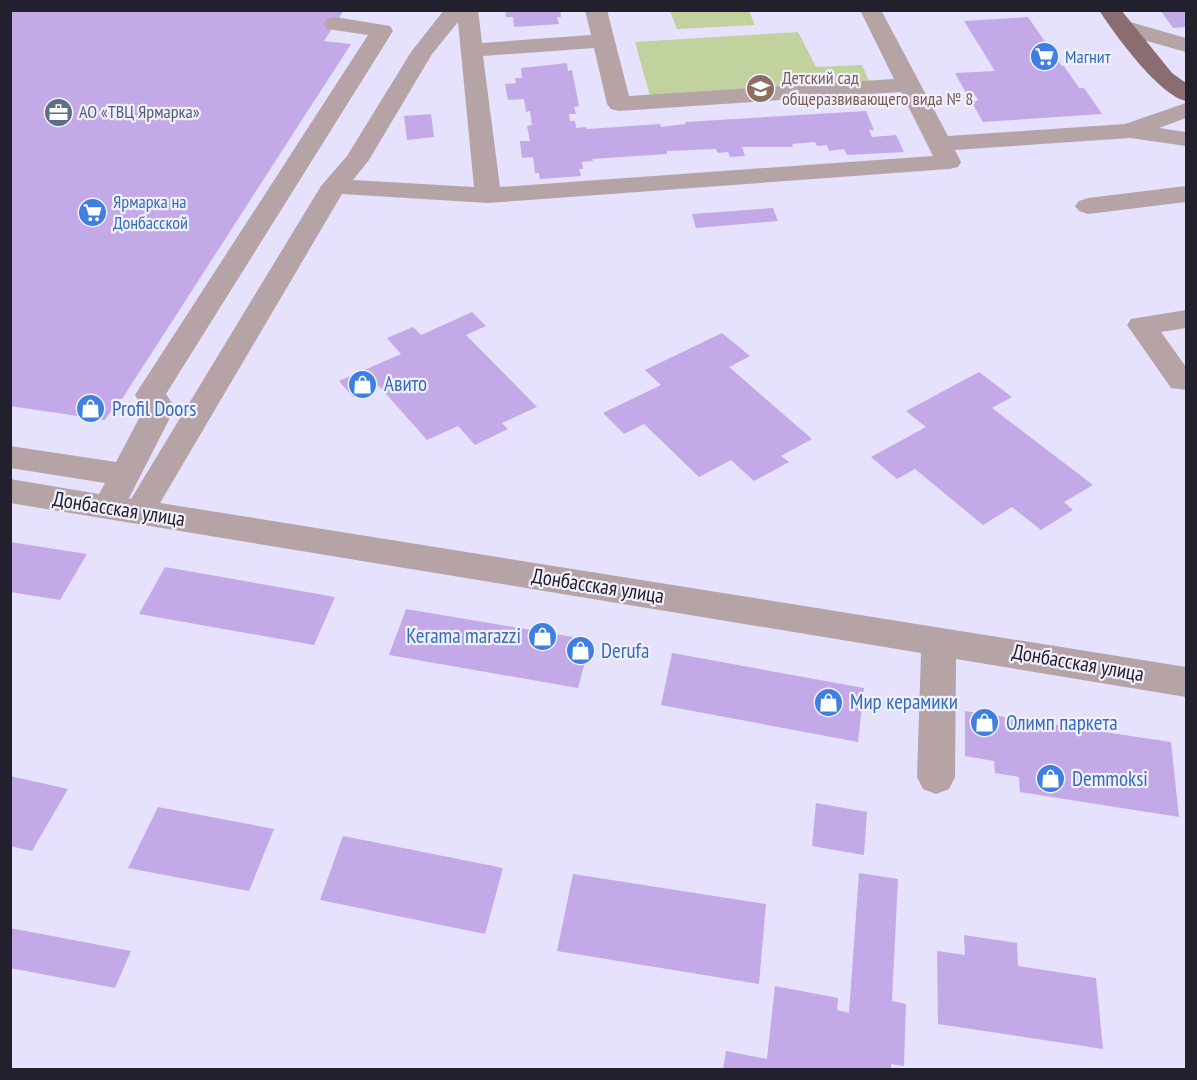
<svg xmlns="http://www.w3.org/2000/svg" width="1197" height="1080" font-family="'PT Sans Narrow',sans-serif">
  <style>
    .green { fill: #c2d29f }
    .building { fill: #c4a9e9 }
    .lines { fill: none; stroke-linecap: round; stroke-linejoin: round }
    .minor { fill: #b5a3a6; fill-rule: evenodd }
    .major { fill: #8b6c71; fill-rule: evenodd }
    .labels { text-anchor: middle; stroke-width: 4.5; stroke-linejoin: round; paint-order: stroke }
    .far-shop-label { font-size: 18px; fill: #366cbe; stroke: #f2f0fe; text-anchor: start }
    .far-education-label { font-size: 18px; fill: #785e54; stroke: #f2f0fe; text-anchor: start }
    .far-service-label { font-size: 18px; fill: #4e5e75; stroke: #f2f0fe; text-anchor: start }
    .shop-label { font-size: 21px; fill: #366cbe; stroke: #f2f0fe; text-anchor: start }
    .street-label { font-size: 21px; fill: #23202d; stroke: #f2f0fe }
  </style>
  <rect width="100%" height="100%" fill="#e6e1fd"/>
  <!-- green -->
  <path class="green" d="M 670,11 L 749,11 L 755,25 L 677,29 Z
    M 798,32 L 816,67 L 862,65 L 869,81 L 650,96 L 635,42 Z"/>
  <!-- building -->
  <path class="building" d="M 10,10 L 344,10 L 324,41 L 351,44 L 122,399 L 119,399 L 105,420 L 10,406 Z
    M 505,10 L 560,10 L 561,17 L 557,17 L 559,24 L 514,27 L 513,17 L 506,17 Z
    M 1160,10 L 1185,10 L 1186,27 L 1173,28 Z
    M 1028,17 L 1062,66 L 1064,66 L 1079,88 L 1084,88 L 1102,114 L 983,122 L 971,101 L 978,101 L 977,98 L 973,93 L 966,93 L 955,73 L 995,71 L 964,21 Z
    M 567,63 L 568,71 L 572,70 L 579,106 L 574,107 L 576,114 L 569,114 L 570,121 L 575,121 L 576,128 L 586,127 L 587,129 L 660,124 L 661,127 L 686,124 L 685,122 L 866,111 L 874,130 L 869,130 L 872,137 L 896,135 L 904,152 L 847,155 L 844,149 L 829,151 L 827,145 L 817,146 L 815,142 L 792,144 L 793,147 L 742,147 L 745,156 L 730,157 L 728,152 L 718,153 L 716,149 L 667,151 L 667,154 L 592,159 L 593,161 L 582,162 L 583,169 L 579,169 L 581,176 L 540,179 L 539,173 L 535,173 L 533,157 L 522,158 L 520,141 L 530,141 L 527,126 L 532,125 L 530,111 L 526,112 L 524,99 L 508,100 L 505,84 L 516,83 L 515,78 L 522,78 L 521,68 Z
    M 431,114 L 434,137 L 407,140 L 404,116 Z
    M 773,208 L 778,221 L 696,228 L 692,214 Z
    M 472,312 L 486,326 L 466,335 L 537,407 L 502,423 L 508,429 L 475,445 L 458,426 L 427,440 L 379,386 L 353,397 L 339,381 L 401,354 L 387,338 L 413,327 L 421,335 Z
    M 722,333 L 750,356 L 729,367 L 812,439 L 781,456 L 789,462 L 754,481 L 731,460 L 699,477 L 644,424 L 624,434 L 603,413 L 661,385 L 645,370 Z
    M 979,372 L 1012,397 L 992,408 L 1093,485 L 1064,502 L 1073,510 L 1041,530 L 1012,507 L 983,525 L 915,469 L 897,479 L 871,457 L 926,427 L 906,411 Z
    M 10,542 L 87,554 L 60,600 L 10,592 Z
    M 165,567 L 335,597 L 314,645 L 139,614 Z
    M 406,609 L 591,640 L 578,688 L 389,655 Z
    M 672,653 L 864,688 L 858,742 L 661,705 Z
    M 965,711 L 1171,742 L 1179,817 L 1020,792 L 1019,777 L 995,773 L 994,761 L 965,756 Z
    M 10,776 L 68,789 L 32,851 L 10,846 Z
    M 816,803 L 867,812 L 864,855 L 812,846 Z
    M 158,807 L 274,829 L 249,891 L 128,868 Z
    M 343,836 L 503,868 L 485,934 L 320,900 Z
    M 859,873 L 898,879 L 892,1001 L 906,1004 L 904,1066 L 891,1064 L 891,1070 L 723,1070 L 726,1051 L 767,1059 L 775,986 L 838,998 L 837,1010 L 849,1013 Z
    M 573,874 L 766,904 L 759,984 L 557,951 Z
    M 10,928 L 131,951 L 115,988 L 10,968 Z
    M 964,935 L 1017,943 L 1018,966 L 1096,978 L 1103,1049 L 938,1024 L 937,951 L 965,955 Z"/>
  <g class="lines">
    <!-- minor -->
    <path class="minor" d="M 444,10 L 478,10 L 482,43 L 591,35 L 585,10 L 607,10 L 629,96 L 894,79 L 860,10 L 881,10 L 948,136 L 1125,124 L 1186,103 L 1186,118 L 1159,128 L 1186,132 L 1186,146 L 1130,138 L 955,150 L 961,162 L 958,167 L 949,169 L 488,203 L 342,194 L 160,503 L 1186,667 L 1186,697 L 956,659 L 955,777 L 949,789 L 936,794 L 923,789 L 917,777 L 921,653 L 10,503 L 10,479 L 99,494 L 105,483 L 10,468 L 10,446 L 116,462 L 144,409 L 135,395 L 368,35 L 327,29 L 324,24 L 327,19 L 335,17 L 390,26 L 393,31 L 166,394 L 175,408 L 129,498 L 131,499 L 321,186 L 347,156 L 411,52 ZM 458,22 L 474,187 L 353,180 L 369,160 L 432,54 ZM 594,48 L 607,104 L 611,109 L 619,111 L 901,92 L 933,156 L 500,187 L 483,56 Z
      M 1123,20 L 1186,38 L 1186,52 L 1115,32 L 1112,27 L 1115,22 Z
      M 1186,186 L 1186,202 L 1088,214 L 1079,211 L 1075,206 L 1079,201 L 1088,198 Z
      M 1186,310 L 1186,328 L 1161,332 L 1186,367 L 1186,390 L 1171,388 L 1127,325 L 1131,319 Z"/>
    <!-- major -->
    <path class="major" d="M 1099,10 L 1121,10 L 1172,73 L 1186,83 L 1186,101 C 1159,95 1115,35 1099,10 Z"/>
  </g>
  <!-- icons -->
  <defs>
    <symbol id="supermarket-disc" viewBox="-11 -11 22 22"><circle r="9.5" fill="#3f7fe0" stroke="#f2f0fe"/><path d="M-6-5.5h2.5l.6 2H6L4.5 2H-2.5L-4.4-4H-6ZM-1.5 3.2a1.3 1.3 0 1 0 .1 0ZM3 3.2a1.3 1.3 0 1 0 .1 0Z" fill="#fff"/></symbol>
    <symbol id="school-disc" viewBox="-11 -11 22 22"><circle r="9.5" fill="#8d6e63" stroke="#f2f0fe"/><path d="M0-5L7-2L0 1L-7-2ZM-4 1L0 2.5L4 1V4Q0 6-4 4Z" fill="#fff"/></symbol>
    <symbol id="office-disc" viewBox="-11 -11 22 22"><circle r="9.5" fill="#5c6f8a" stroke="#f2f0fe"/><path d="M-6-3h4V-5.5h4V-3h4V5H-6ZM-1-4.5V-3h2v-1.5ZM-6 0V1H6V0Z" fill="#fff"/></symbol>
    <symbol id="shop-disc" viewBox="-11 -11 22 22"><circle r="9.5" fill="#3f7fe0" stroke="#f2f0fe"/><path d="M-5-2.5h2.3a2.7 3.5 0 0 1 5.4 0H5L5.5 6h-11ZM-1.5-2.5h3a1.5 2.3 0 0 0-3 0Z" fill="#fff"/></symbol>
  </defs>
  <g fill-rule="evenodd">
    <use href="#supermarket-disc" x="1028" y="40" width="33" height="33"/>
    <use href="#school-disc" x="744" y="72" width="33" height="33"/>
    <use href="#office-disc" x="42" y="96" width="33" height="33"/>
    <use href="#supermarket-disc" x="76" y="196" width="33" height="33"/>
    <use href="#shop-disc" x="346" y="368" width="33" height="33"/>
    <use href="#shop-disc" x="74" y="392" width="33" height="33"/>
    <use href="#shop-disc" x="526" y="620" width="33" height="33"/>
    <use href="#shop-disc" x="564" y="634" width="33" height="33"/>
    <use href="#shop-disc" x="812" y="686" width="33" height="33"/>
    <use href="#shop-disc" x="968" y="706" width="33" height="33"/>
    <use href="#shop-disc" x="1034" y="762" width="33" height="33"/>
  </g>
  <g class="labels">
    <!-- far-shop labels -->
    <g class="far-shop-label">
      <text x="1065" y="63">Магнит</text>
      <text x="113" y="208">Ярмарка на<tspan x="113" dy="21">Донбасской</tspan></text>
    </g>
    <!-- far-education labels -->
    <g class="far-education-label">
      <text x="782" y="84">Детский сад<tspan x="782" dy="21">общеразвивающего вида № 8</tspan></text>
    </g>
    <!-- far-service labels -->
    <g class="far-service-label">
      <text x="79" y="118">АО «ТВЦ Ярмарка»</text>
    </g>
    <!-- shop labels -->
    <g class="shop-label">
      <text x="384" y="391">Авито</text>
      <text x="112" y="416">Profil Doors</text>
      <text x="521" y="643" text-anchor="end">Kerama marazzi</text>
      <text x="601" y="658">Derufa</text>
      <text x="850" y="709">Мир керамики</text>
      <text x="1006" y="730">Олимп паркета</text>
      <text x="1072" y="786">Demmoksi</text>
    </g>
    <!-- street labels -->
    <g class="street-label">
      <text transform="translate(119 509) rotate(9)" y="7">Донбасская улица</text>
      <text transform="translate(598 586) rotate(9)" y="7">Донбасская улица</text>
      <text transform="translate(1078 663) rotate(10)" y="7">Донбасская улица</text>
    </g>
  </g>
  <!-- border -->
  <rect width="1197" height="1080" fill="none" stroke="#23202d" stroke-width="24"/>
</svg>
